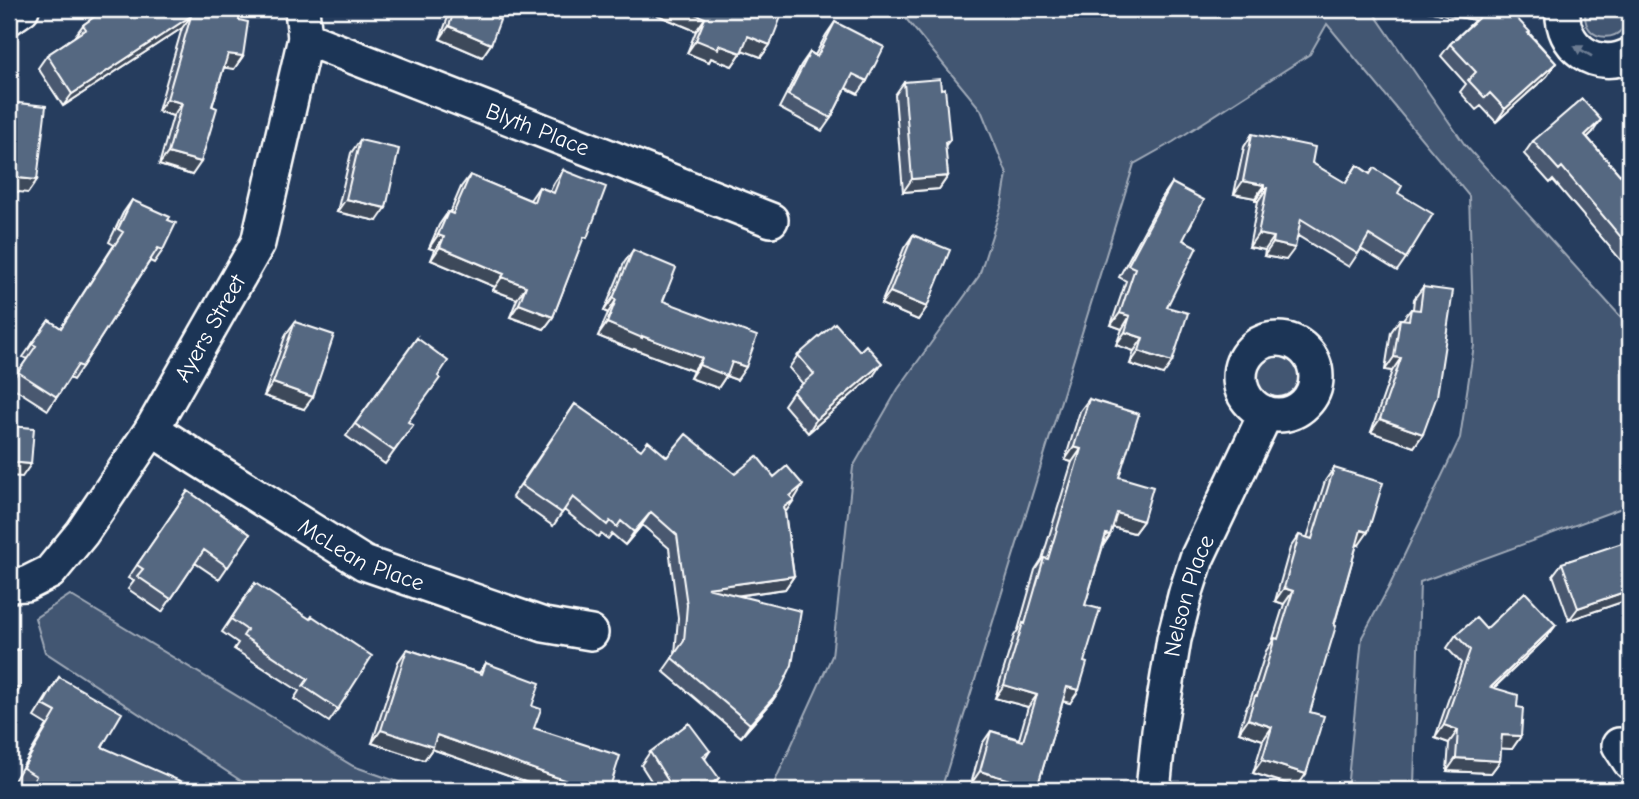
<svg xmlns="http://www.w3.org/2000/svg" width="1639" height="799" font-family="'Comic Neue',sans-serif">
  <style>
    .green { fill: #425672; stroke: #a0aab8; stroke-width: 2 }
    .lines { fill: none; stroke-linecap: round; stroke-linejoin: round }
    .minor-casing { stroke: #fff; stroke-width: 38 }
    .minor { stroke: #1d3557; stroke-width: 33 }
    .wall { fill: #49596f; stroke: #fff; stroke-width: 2 }
    .shaded-wall { fill: #3c485a; stroke: #fff; stroke-width: 2 }
    .building { fill: #556781; stroke: #fff; stroke-width: 2 }
    .oneway { fill: #6c7c92 }
    .labels { text-anchor: middle; stroke-width: 6; stroke-linejoin: round; paint-order: stroke }
    .street-label { font-size: 23px; fill: #fff; stroke: #1d3557 }
  </style>
  <rect width="100%" height="100%" fill="#263d5e"/>
  <filter id="ink" filterUnits="userSpaceOnUse"><feTurbulence type="fractalNoise" baseFrequency=".0143" numOctaves="2"/><feDisplacementMap in="SourceGraphic" scale="14" xChannelSelector="R" yChannelSelector="G"/><feConvolveMatrix kernelMatrix="1 2 1 2 8 2 1 2 1" color-interpolation-filters="sRGB"/></filter>
  <g filter="url(#ink)">
    <!-- green -->
    <path class="green" d="M 898,9 L 1371,9 L 1465,145 L 1630,327 L 1630,505 L 1420,582 L 1414,786 L 1415,790 L 1347,790 L 1362,637 L 1389,587 L 1460,438 L 1474,345 L 1469,196 L 1327,24 L 1310,54 L 1173,142 L 1134,164 L 941,790 L 771,790 L 832,656 L 853,467 L 898,389 L 979,276 L 1002,204 L 1007,174 L 981,110 Z
      M 1586,9 L 1626,9 C 1633,46 1578,46 1586,9 Z
      M1253 373a24 24 0 1 1 48 0a24 24 0 1 1-48 0Z
      M 70,595 L 353,766 L 421,790 L 255,790 L 45,652 L 35,618 Z"/>
    <g class="lines">
      <defs>
        <g id="minor">
          <path d="M 1563,9 C 1560,47 1596,72 1630,55"/>
          <path d="M 9,18 L 22,9"/>
          <path id="s1" d="M 305,38 L 771,220"/>
          <circle cx="1278" cy="377" r="38"/>
          <path id="s2" d="M 152,429 L 198,459 L 364,563 L 544,625 L 591,633"/>
          <path id="s3" d="M 9,585 L 26,584 L 50,572 L 82,533 L 152,429 L 258,243 L 305,38 L 302,9"/>
          <path d="M 1619,745 L 1630,762"/>
          <path id="s4" d="M 1153,790 L 1159,731 L 1174,639 L 1186,592 L 1197,558 L 1266,413"/>
        </g>
      </defs>
      <!-- minor casing -->
      <use href="#minor" class="minor-casing"/>
      <!-- minor -->
      <use href="#minor" class="minor"/>
    </g>
    <!-- wall -->
    <path class="wall" d="M 105,9 L 239,20 L 243,56 L 234,69 L 224,67 L 192,175 L 159,165 L 173,116 L 158,111 L 182,28 L 63,106 L 38,68 L 47,55 L 74,37 L 83,25 Z
      M 451,9 L 501,9 L 497,19 L 491,44 L 482,57 L 440,39 Z
      M 643,9 L 782,9 L 770,45 L 761,57 L 743,50 L 732,66 L 711,58 L 709,62 L 687,53 L 696,31 Z
      M 1416,9 L 1508,9 L 1556,63 L 1547,76 L 1496,122 L 1481,106 L 1476,110 L 1460,92 L 1466,84 L 1441,56 L 1450,44 L 1475,20 Z
      M 835,22 L 867,81 L 858,94 L 846,88 L 831,118 L 822,131 L 779,108 L 801,65 L 810,52 L 815,55 L 826,35 Z
      M 904,82 L 941,89 L 950,140 L 945,146 L 948,176 L 939,189 L 903,192 L 895,95 Z
      M 1592,133 L 1587,137 L 1620,175 L 1630,166 L 1630,271 L 1553,180 L 1550,183 L 1524,154 L 1533,141 Z
      M 1252,134 L 1312,163 L 1345,183 L 1357,165 L 1398,193 L 1406,258 L 1397,271 L 1361,249 L 1349,267 L 1298,236 L 1286,260 L 1264,256 L 1265,250 L 1249,247 L 1258,201 L 1255,201 L 1255,198 L 1234,194 L 1244,147 Z
      M 360,140 L 377,221 L 337,212 L 351,153 Z
      M 563,170 L 579,249 L 553,317 L 544,329 L 510,317 L 517,299 L 493,290 L 495,287 L 431,260 L 435,250 L 429,248 L 439,225 L 448,212 L 450,213 L 461,187 L 470,175 L 530,200 L 539,187 L 550,191 L 554,183 Z
      M 1172,183 L 1183,240 L 1167,307 L 1163,375 L 1130,364 L 1134,351 L 1116,345 L 1122,329 L 1111,325 L 1126,281 L 1119,277 L 1163,196 Z
      M 132,200 L 168,220 L 163,250 L 154,263 L 150,261 L 82,367 L 73,380 L 69,378 L 48,410 L 9,385 L 27,359 L 23,357 L 49,320 L 61,328 L 114,245 L 109,242 L 123,213 Z
      M 913,235 L 927,307 L 918,320 L 881,304 L 904,248 Z
      M 633,250 L 663,301 L 737,380 L 726,376 L 718,388 L 690,378 L 693,371 L 634,349 L 633,350 L 598,336 L 608,313 L 604,311 L 624,263 Z
      M 1423,287 L 1423,434 L 1414,447 L 1371,432 L 1392,371 L 1385,370 L 1391,332 L 1400,319 L 1403,319 L 1411,309 L 1413,309 L 1414,299 Z
      M 295,322 L 304,409 L 264,396 L 286,334 Z
      M 417,338 L 408,422 L 413,425 L 385,464 L 346,436 Z
      M 798,355 L 873,376 L 808,433 L 784,405 L 793,392 L 803,384 L 789,368 Z
      M 1089,399 L 1119,477 L 1143,521 L 1134,533 L 1113,527 L 1110,535 L 1103,546 L 1085,605 L 1070,703 L 1063,701 L 1037,788 L 971,784 L 982,744 L 991,731 L 1019,739 L 1028,707 L 995,698 L 1014,636 L 1018,630 L 1035,570 L 1042,559 L 1072,462 L 1065,460 L 1080,411 Z
      M 575,404 L 641,450 L 735,474 L 774,477 L 795,498 L 785,512 L 794,576 L 785,589 L 737,596 L 771,703 L 741,737 L 663,671 L 675,654 L 678,618 L 669,548 L 642,525 L 625,545 L 612,534 L 608,539 L 601,534 L 598,537 L 564,510 L 553,526 L 512,497 Z
      M 1334,468 L 1359,545 L 1357,544 L 1310,712 L 1297,787 L 1253,773 L 1263,740 L 1239,732 L 1246,708 L 1249,704 L 1266,651 L 1272,642 L 1284,604 L 1275,601 L 1290,548 L 1299,535 L 1307,538 L 1325,481 Z
      M 188,491 L 250,534 L 219,579 L 195,563 L 162,612 L 128,589 L 134,581 L 128,578 Z
      M 1562,563 L 1628,600 L 1569,620 L 1553,575 Z
      M 255,583 L 338,709 L 329,722 L 294,699 L 299,691 L 234,649 L 238,643 L 222,632 Z
      M 1556,625 L 1547,637 L 1494,688 L 1517,707 L 1521,736 L 1512,749 L 1501,748 L 1500,761 L 1491,773 L 1447,771 L 1449,743 L 1435,738 L 1461,663 L 1447,648 L 1456,635 L 1486,629 Z
      M 407,649 L 479,673 L 486,663 L 532,706 L 534,728 L 609,790 L 548,790 L 432,749 L 424,760 L 372,743 L 398,662 Z
      M 59,677 L 102,747 L 185,790 L 27,790 L 27,789 L 14,781 L 47,725 L 34,717 Z
      M 710,751 L 705,759 L 710,790 L 657,790 L 641,765 L 650,752 Z"/>
    <!-- shaded-wall -->
    <path class="shaded-wall" d="M 643,9 L 683,9 L 705,18 L 696,31 Z
      M 1416,9 L 1488,9 L 1480,21 Z
      M 191,16 L 182,28 L 63,106 L 72,94 Z
      M 449,26 L 491,44 L 482,57 L 440,39 Z
      M 748,36 L 770,45 L 761,57 L 739,49 Z
      M 696,40 L 719,45 L 741,53 L 732,66 L 711,58 L 709,62 L 687,53 Z
      M 228,54 L 243,56 L 234,69 L 219,67 Z
      M 1556,63 L 1547,76 L 1496,122 L 1505,109 Z
      M 167,99 L 182,103 L 173,116 L 158,111 Z
      M 1601,120 L 1592,133 L 1576,148 L 1585,135 Z
      M 168,153 L 201,162 L 192,175 L 159,165 Z
      M 948,176 L 939,189 L 903,192 L 912,179 Z
      M 9,177 L 37,180 L 28,193 L 9,191 Z
      M 1243,181 L 1264,185 L 1255,198 L 1234,194 Z
      M 1264,188 L 1267,188 L 1258,201 L 1255,201 Z
      M 346,199 L 386,208 L 377,221 L 337,212 Z
      M 1258,234 L 1274,237 L 1265,250 L 1249,247 Z
      M 438,235 L 444,237 L 435,250 L 429,248 Z
      M 1273,243 L 1295,248 L 1286,260 L 1264,256 Z
      M 440,247 L 504,274 L 495,287 L 431,260 Z
      M 502,277 L 526,286 L 517,299 L 493,290 Z
      M 890,292 L 927,307 L 918,320 L 881,304 Z
      M 613,298 L 616,300 L 608,313 L 604,311 Z
      M 519,304 L 553,317 L 544,329 L 510,317 Z
      M 1120,313 L 1130,316 L 1122,329 L 1111,325 Z
      M 607,323 L 642,336 L 702,358 L 693,371 L 634,349 L 633,350 L 598,336 Z
      M 1125,332 L 1143,338 L 1134,351 L 1116,345 Z
      M 1139,351 L 1172,362 L 1163,375 L 1130,364 Z
      M 1394,357 L 1401,358 L 1392,371 L 1385,370 Z
      M 732,362 L 746,367 L 737,380 L 726,376 L 718,388 L 690,378 L 699,365 Z
      M 882,363 L 873,376 L 808,433 L 816,420 Z
      M 273,383 L 313,397 L 304,409 L 264,396 Z
      M 1380,419 L 1423,434 L 1414,447 L 1371,432 Z
      M 1074,447 L 1081,449 L 1072,462 L 1065,460 Z
      M 9,462 L 31,464 L 22,477 L 9,476 Z
      M 803,485 L 795,498 L 781,509 L 790,496 Z
      M 794,500 L 785,513 L 784,507 Z
      M 651,512 L 642,525 L 625,545 L 634,532 Z
      M 1117,513 L 1143,521 L 1134,533 L 1108,526 Z
      M 1361,530 L 1368,532 L 1359,545 L 1352,542 Z
      M 1106,534 L 1110,535 L 1101,548 Z
      M 794,576 L 785,589 L 698,601 L 707,588 Z
      M 1284,588 L 1293,591 L 1284,604 L 1275,601 Z
      M 1630,590 L 1630,597 L 1628,600 L 1569,620 L 1578,608 Z
      M 1556,625 L 1547,637 L 1482,699 L 1491,687 Z
      M 1004,685 L 1037,695 L 1028,707 L 995,698 Z
      M 1067,687 L 1079,690 L 1070,703 L 1058,700 Z
      M 9,688 L 20,688 L 12,701 L 9,701 Z
      M 780,690 L 771,703 L 741,737 L 750,724 Z
      M 1248,719 L 1272,727 L 1263,740 L 1239,732 Z
      M 1444,725 L 1458,730 L 1449,743 L 1435,738 Z
      M 381,730 L 437,735 L 581,786 L 579,790 L 548,790 L 432,749 L 424,760 L 372,743 Z
      M 1502,735 L 1521,736 L 1512,749 L 1493,748 Z
      M 1456,758 L 1500,761 L 1491,773 L 1447,771 Z
      M 1262,760 L 1306,774 L 1297,787 L 1253,773 Z
      M 980,771 L 1037,788 L 1035,790 L 993,790 L 971,784 Z
      M 719,778 L 710,790 L 703,790 Z"/>
    <!-- building -->
    <path class="building" d="M 105,9 L 241,9 L 239,20 L 248,22 L 243,56 L 228,54 L 212,106 L 217,108 L 201,162 L 168,153 L 182,103 L 167,99 L 191,16 L 72,94 L 47,55 L 86,29 L 83,25 Z
      M 455,9 L 501,9 L 497,19 L 500,20 L 491,44 L 449,26 Z
      M 683,9 L 784,9 L 770,45 L 748,36 L 741,53 L 719,45 L 718,49 L 696,40 L 705,18 Z
      M 1488,9 L 1508,9 L 1530,32 L 1528,33 L 1556,63 L 1505,109 L 1490,93 L 1485,98 L 1468,80 L 1476,72 L 1450,44 Z
      M 835,22 L 884,47 L 867,81 L 853,74 L 831,118 L 788,95 L 810,52 L 817,57 Z
      M 940,79 L 941,89 L 945,88 L 950,140 L 945,142 L 948,176 L 912,179 L 904,82 Z
      M 1582,99 L 1601,120 L 1585,135 L 1620,175 L 1630,166 L 1630,248 L 1562,167 L 1559,170 L 1533,141 Z
      M 9,102 L 46,106 L 37,180 L 9,177 Z
      M 1252,134 L 1315,147 L 1312,163 L 1346,183 L 1357,165 L 1370,174 L 1374,168 L 1402,186 L 1398,193 L 1433,214 L 1406,258 L 1369,235 L 1358,254 L 1301,219 L 1295,248 L 1273,243 L 1274,237 L 1258,234 L 1267,188 L 1264,188 L 1264,185 L 1243,181 Z
      M 360,140 L 399,149 L 386,208 L 346,199 Z
      M 563,170 L 606,187 L 587,238 L 584,237 L 553,317 L 519,304 L 526,286 L 502,277 L 504,274 L 440,247 L 444,237 L 438,235 L 448,212 L 453,214 L 470,175 L 534,202 L 539,187 L 554,193 Z
      M 1172,183 L 1204,200 L 1183,240 L 1197,247 L 1167,307 L 1188,313 L 1172,362 L 1139,351 L 1143,338 L 1125,332 L 1130,316 L 1120,313 L 1135,268 L 1128,265 Z
      M 132,200 L 170,217 L 168,220 L 176,223 L 163,250 L 158,248 L 82,367 L 78,365 L 57,397 L 18,372 L 36,346 L 32,344 L 49,320 L 61,328 L 123,232 L 118,229 Z
      M 913,235 L 950,250 L 927,307 L 890,292 Z
      M 633,250 L 676,268 L 663,301 L 757,336 L 746,367 L 732,362 L 727,376 L 699,365 L 702,358 L 642,336 L 642,338 L 607,323 L 616,300 L 613,298 Z
      M 1423,287 L 1453,291 L 1437,396 L 1423,434 L 1380,419 L 1401,358 L 1394,357 L 1400,319 L 1409,320 L 1411,309 L 1420,310 Z
      M 295,322 L 334,335 L 313,397 L 273,383 Z
      M 835,323 L 860,351 L 866,345 L 882,363 L 816,420 L 793,392 L 814,374 L 798,355 Z
      M 417,338 L 448,361 L 438,376 L 440,378 L 408,422 L 413,425 L 394,451 L 355,424 Z
      M 1089,399 L 1139,414 L 1119,477 L 1153,487 L 1143,521 L 1117,513 L 1110,535 L 1106,534 L 1085,605 L 1100,609 L 1084,662 L 1087,663 L 1079,690 L 1067,687 L 1037,788 L 980,771 L 991,731 L 1023,741 L 1037,695 L 1004,685 L 1023,623 L 1025,624 L 1044,558 L 1048,559 L 1081,449 L 1074,447 Z
      M 575,404 L 641,450 L 648,441 L 667,457 L 686,434 L 735,474 L 757,456 L 774,477 L 787,466 L 803,485 L 790,496 L 794,500 L 784,507 L 794,576 L 707,588 L 801,611 L 792,665 L 780,690 L 750,724 L 672,658 L 684,641 L 687,605 L 677,535 L 651,512 L 634,532 L 621,521 L 617,527 L 610,521 L 607,525 L 573,497 L 562,513 L 521,485 Z
      M 9,426 L 34,428 L 31,464 L 9,462 Z
      M 1334,468 L 1383,483 L 1368,532 L 1361,530 L 1334,625 L 1336,626 L 1310,712 L 1324,716 L 1306,774 L 1262,760 L 1272,727 L 1248,719 L 1255,696 L 1257,696 L 1275,638 L 1278,639 L 1293,591 L 1284,588 L 1299,535 L 1312,539 Z
      M 188,491 L 250,534 L 228,567 L 204,550 L 171,599 L 137,576 L 143,569 L 137,565 Z
      M 1622,543 L 1630,569 L 1630,590 L 1578,608 L 1562,563 Z
      M 255,583 L 310,619 L 312,616 L 372,656 L 338,709 L 303,686 L 308,679 L 243,636 L 247,630 L 231,619 Z
      M 1525,592 L 1556,625 L 1491,687 L 1518,695 L 1517,707 L 1523,708 L 1521,736 L 1502,735 L 1500,761 L 1456,758 L 1458,730 L 1444,725 L 1470,650 L 1456,635 L 1476,618 L 1486,629 Z
      M 407,649 L 482,674 L 486,663 L 540,683 L 532,706 L 541,709 L 534,728 L 620,756 L 609,790 L 580,790 L 581,786 L 437,735 L 433,747 L 381,730 Z
      M 9,650 L 20,650 L 20,688 L 9,688 Z
      M 59,677 L 122,713 L 102,747 L 187,784 L 185,790 L 96,790 L 90,787 L 88,790 L 46,790 L 33,782 L 36,776 L 23,768 L 56,712 L 43,705 Z
      M 689,723 L 710,751 L 703,756 L 719,778 L 703,790 L 674,790 L 650,752 Z
      M 1531,783 L 1533,790 L 1510,790 Z"/>
    <!-- one-way arrows -->
    <defs><path id="oneway-solid" d="M-6-.8H1V-3.2L6.5 0L1 3.2V.8H-6Z" transform="scale(1.75)"/></defs>
    <use class="oneway" href="#oneway-solid" transform="translate(1583 51) rotate(-149)"/>
  </g>
  <g class="labels">
    <!-- street labels -->
    <g class="street-label">
      <text dy="8" stroke="none"><textPath href="#s1" startOffset="250">Blyth Place</textPath></text>
      <text dy="8" stroke="none"><textPath href="#s3" startOffset="336">Ayers Street</textPath></text>
      <text dy="8" stroke="none"><textPath href="#s2" startOffset="245">McLean Place</textPath></text>
      <text dy="8" stroke="none"><textPath href="#s4" startOffset="198">Nelson Place</textPath></text>
    </g>
  </g>
  <!-- margin -->
  <rect width="1639" height="799" fill="none" stroke="#1d3557" stroke-width="35"/>
  <rect x="18" y="18" width="1604" height="764" fill="none" stroke="#fff" stroke-width="2.5" filter="url(#ink)"/>
</svg>
